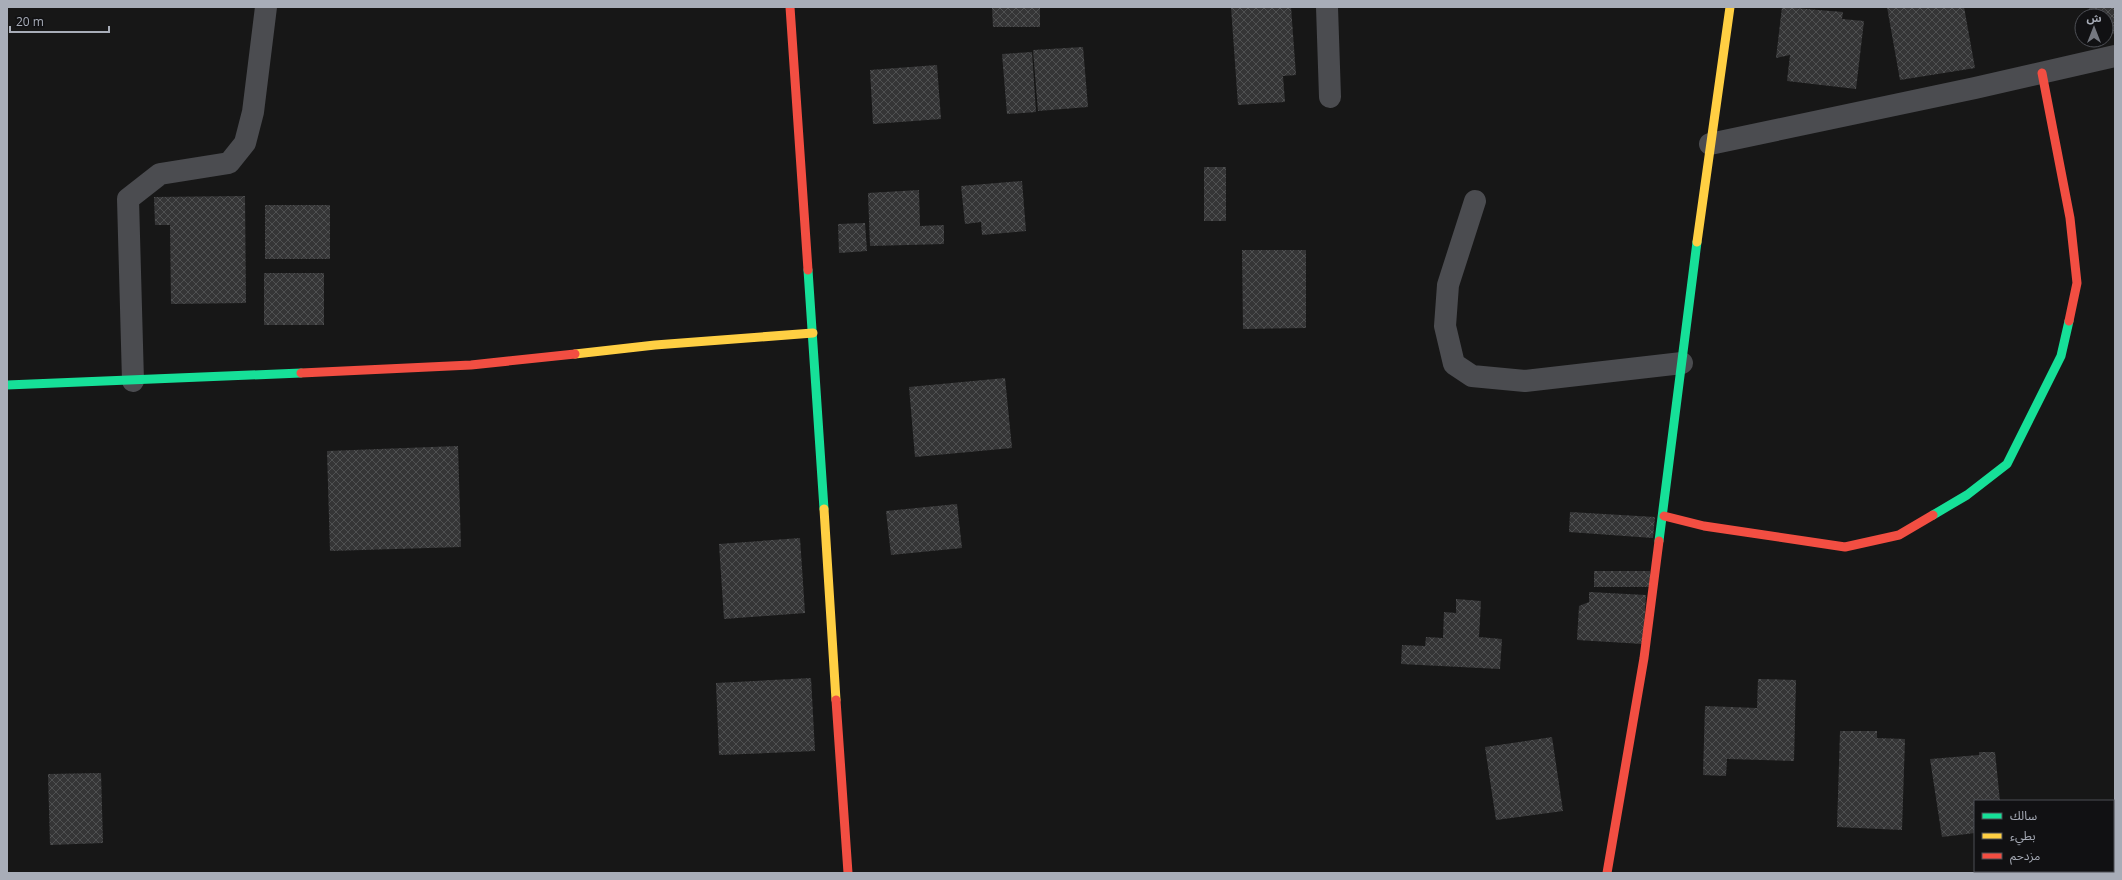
<svg xmlns="http://www.w3.org/2000/svg" width="2122" height="880" font-family="'Open Sans','Noto Sans Arabic',sans-serif">
  <style>
    .building { fill: url(#building-cross-hatch) }
    .lines { fill: none; stroke-linecap: round; stroke-linejoin: round }
    .street { stroke: #4b4c50; stroke-width: 22 }
    .fast { stroke: #16e098; stroke-width: 9 }
    .slow { stroke: #ffcf43; stroke-width: 9 }
    .jam { stroke: #f24e42; stroke-width: 9 }
  </style>
  <defs>
    <pattern id="building-cross-hatch" width="8" height="8" patternUnits="userSpaceOnUse"><rect width="8" height="8" fill="#353536"/><path d="M0 0l8 8M0 8l8-8" fill="none" stroke="#4f5051"/></pattern>
  </defs>
  <rect width="100%" height="100%" fill="#171717"/>
  <!-- building -->
  <path class="building" d="M 992,7 L 1040,7 L 1040,27 L 993,27 Z
    M 1231,7 L 1291,7 L 1296,75 L 1283,76 L 1285,102 L 1238,105 Z
    M 1782,7 L 1843,12 L 1842,19 L 1864,21 L 1856,89 L 1787,81 L 1790,55 L 1776,58 Z
    M 1887,7 L 1964,7 L 1975,68 L 1900,80 Z
    M 2089,7 L 2115,7 L 2115,33 L 2106,35 L 2106,16 L 2090,16 Z
    M 1083,47 L 1088,107 L 1038,111 L 1033,50 Z
    M 1032,52 L 1036,112 L 1007,114 L 1002,54 Z
    M 937,65 L 941,119 L 873,124 L 870,70 Z
    M 1204,167 L 1226,167 L 1226,221 L 1204,221 Z
    M 1022,181 L 1026,231 L 982,235 L 981,222 L 965,224 L 961,186 Z
    M 919,190 L 920,226 L 944,225 L 944,244 L 870,246 L 868,193 Z
    M 245,196 L 246,303 L 171,304 L 170,225 L 155,225 L 154,197 Z
    M 265,205 L 330,205 L 330,259 L 265,259 Z
    M 865,223 L 867,251 L 839,253 L 838,224 Z
    M 1242,250 L 1306,250 L 1306,328 L 1243,329 Z
    M 264,273 L 324,273 L 324,325 L 264,325 Z
    M 1005,378 L 1012,448 L 915,457 L 909,387 Z
    M 458,446 L 461,547 L 330,551 L 327,451 Z
    M 957,504 L 962,548 L 891,555 L 886,511 Z
    M 1570,512 L 1655,517 L 1653,538 L 1569,532 Z
    M 800,538 L 805,613 L 724,619 L 719,544 Z
    M 1594,571 L 1650,571 L 1650,587 L 1594,587 Z
    M 1589,592 L 1646,595 L 1643,644 L 1577,640 L 1579,606 L 1589,602 Z
    M 1456,599 L 1481,601 L 1479,637 L 1502,639 L 1500,669 L 1401,664 L 1402,645 L 1425,646 L 1426,637 L 1443,638 L 1444,612 L 1456,613 Z
    M 811,678 L 815,751 L 719,755 L 716,683 Z
    M 1758,679 L 1796,680 L 1794,761 L 1727,759 L 1726,776 L 1703,775 L 1705,706 L 1757,708 Z
    M 1840,731 L 1877,731 L 1877,738 L 1905,739 L 1902,830 L 1837,827 Z
    M 1552,737 L 1563,811 L 1496,820 L 1485,747 Z
    M 1979,752 L 1995,752 L 2000,801 L 1975,801 L 1975,833 L 1942,837 L 1930,759 L 1979,755 Z
    M 101,773 L 103,843 L 50,845 L 48,774 Z"/>
  <g class="lines">
    <!-- street -->
    <path class="street" d="M 1327,7 L 1330,97
      M 1710,144 L 1975,88 L 2115,56
      M 1475,201 L 1448,285 L 1445,326 L 1454,364 L 1472,376 L 1525,381 L 1682,363
      M 133,381 L 128,199 L 160,174 L 229,163 L 245,143 L 253,112 L 266,7"/>
    <!-- fast -->
    <path class="fast" d="M 808,270 L 824,509
      M 7,385 L 301,373
      M 1933,515 L 1967,495 L 2007,464 L 2061,356 L 2069,321
      M 1659,541 L 1697,242"/>
    <!-- slow -->
    <path class="slow" d="M 1697,242 L 1730,7
      M 575,354 L 655,345 L 813,333
      M 824,509 L 836,700"/>
    <!-- jam -->
    <path class="jam" d="M 790,7 L 808,270
      M 2042,73 L 2070,218 L 2077,283 L 2069,321
      M 301,373 L 471,365 L 575,354
      M 1664,516 L 1704,526 L 1845,547 L 1899,535 L 1933,515
      M 836,700 L 848,873
      M 1607,873 L 1644,658 L 1659,541"/>
  </g>
  <!-- border -->
  <rect width="2122" height="880" fill="none" stroke="#a8adb8" stroke-width="16"/>
  <!-- legend -->
  <rect x="1974" y="800" width="140" height="72" fill="#111113" stroke="#4d4f55"/>
  <rect x="1982" y="813" width="20" height="6" fill="#16e098" stroke="#4d4f55"/>
  <text x="2010" y="820" font-size="12" fill="#a8adb8">سالك</text>
  <rect x="1982" y="833" width="20" height="6" fill="#ffcf43" stroke="#4d4f55"/>
  <text x="2010" y="840" font-size="12" fill="#a8adb8">بطيء</text>
  <rect x="1982" y="853" width="20" height="6" fill="#f24e42" stroke="#4d4f55"/>
  <text x="2010" y="860" font-size="12" fill="#a8adb8">مزدحم</text>
  <!-- north arrow -->
  <g transform="translate(2094 28)"><circle r="19" fill="#111113" stroke="#4d4f55"/>
  <path d="M0-3L7 15L0 10L-7 15Z" fill="#757880"/>
  <text y="-6" font-size="11" font-weight="bold" text-anchor="middle" fill="#a8adb8">ش</text>
  </g>
  <!-- scale -->
  <path d="M10 26v6h99v-6" fill="none" stroke="#a8adb8" stroke-width="2"/>
  <text x="16" y="26" font-size="12" fill="#a8adb8" stroke="#111113" stroke-width="3" paint-order="stroke">20 m</text>
</svg>
